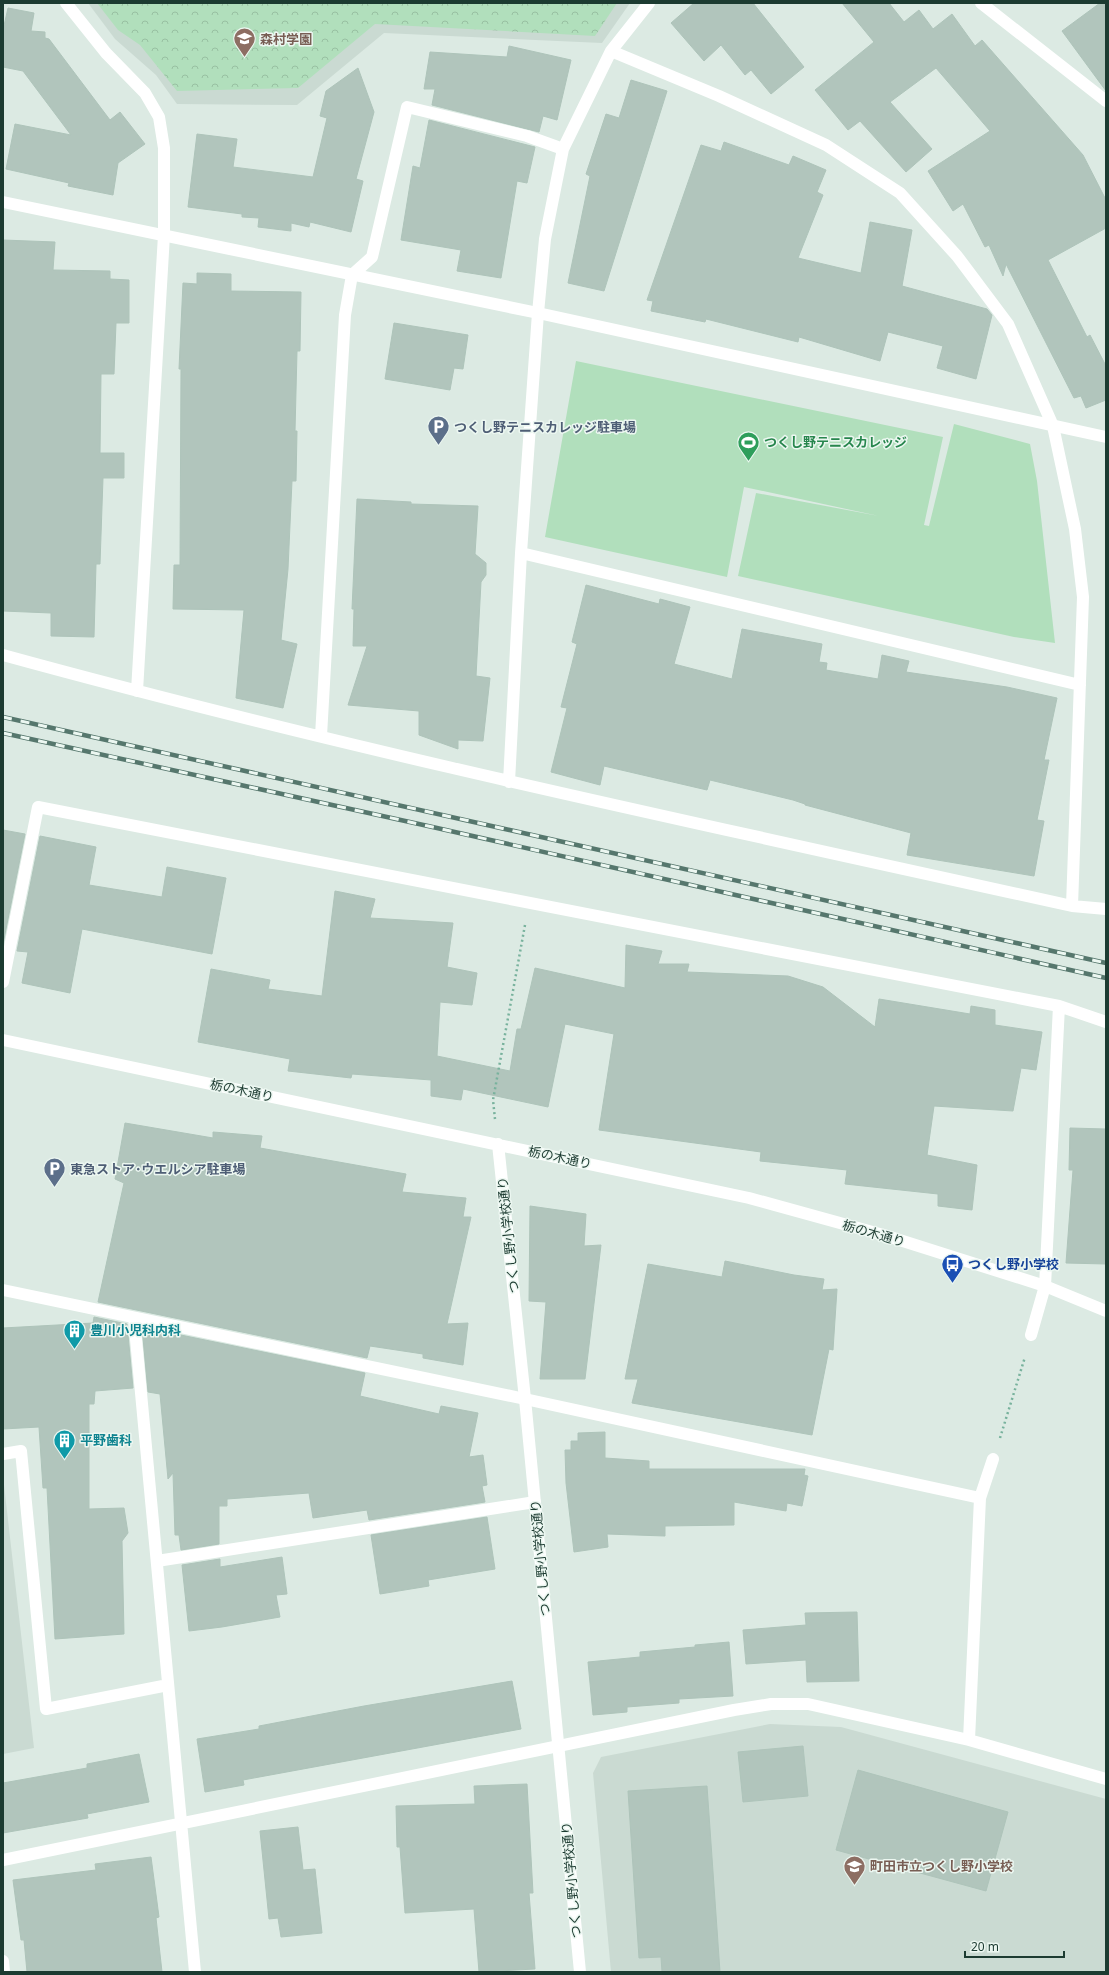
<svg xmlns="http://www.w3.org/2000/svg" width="1109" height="1975" font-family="'Noto Sans','Noto Sans JP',sans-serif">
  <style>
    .built { fill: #cadad2 }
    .grass { fill: #b1dfbc }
    .forest { fill: url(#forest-crowns) }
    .building { fill: #b1c5bc; stroke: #aec4ba }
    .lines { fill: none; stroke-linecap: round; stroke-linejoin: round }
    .path { stroke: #78b29d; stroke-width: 2.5; stroke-dasharray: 2 3; stroke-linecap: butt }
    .street { stroke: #fff; stroke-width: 12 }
    .secondary { stroke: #fff; stroke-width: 12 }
    .rail-casing { stroke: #56776d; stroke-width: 4.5 }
    .rail { stroke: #ecf7f1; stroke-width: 3; stroke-dasharray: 9; stroke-linecap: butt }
    .labels { text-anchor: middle; stroke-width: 3; stroke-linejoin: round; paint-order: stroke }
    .education-label { font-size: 13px; font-weight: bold; fill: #785e54; stroke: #ecf7f1; text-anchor: start }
    .service-label { font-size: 13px; font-weight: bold; fill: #4e5e75; stroke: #ecf7f1; text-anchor: start }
    .leisure-label { font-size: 13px; font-weight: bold; fill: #27864d; stroke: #ecf7f1; text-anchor: start }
    .street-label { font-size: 13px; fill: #1c3b31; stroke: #ecf7f1 }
    .transit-label { font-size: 13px; font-weight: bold; fill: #164399; stroke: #ecf7f1; text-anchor: start }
    .culture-label { font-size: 13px; font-weight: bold; fill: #0d838f; stroke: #ecf7f1; text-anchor: start }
  </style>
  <defs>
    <pattern id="forest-crowns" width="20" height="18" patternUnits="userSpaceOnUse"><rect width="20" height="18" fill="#b1dfbc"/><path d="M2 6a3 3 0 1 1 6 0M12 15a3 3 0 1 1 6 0" fill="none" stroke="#98c0a2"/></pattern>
  </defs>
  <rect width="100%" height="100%" fill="#dceae3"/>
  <!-- built -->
  <path class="built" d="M 88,3 L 630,3 L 602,43 L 384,33 L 297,105 L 177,104 L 156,75 L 115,39 Z
    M 3,1476 L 34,1748 L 3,1754 Z
    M 770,1724 L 841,1727 L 1106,1799 L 1106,1972 L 611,1972 L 593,1773 L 601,1757 Z"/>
  <!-- grass -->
  <path class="grass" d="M 576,361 L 943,437 L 924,525 L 929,526 L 954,424 L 1030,444 L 1037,481 L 1055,643 L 1014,637 L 738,576 L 756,493 L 879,516 L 744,487 L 727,577 L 545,537 Z"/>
  <!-- forest -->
  <path class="forest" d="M 97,3 L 617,3 L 595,36 L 375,24 L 298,88 L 177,91 L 140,45 L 118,30 Z"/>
  <!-- building -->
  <path class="building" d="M 694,3 L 753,3 L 804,67 L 771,94 L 751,70 L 745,75 L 721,45 L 704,61 L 671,23 Z
    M 842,3 L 889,3 L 904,22 L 919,10 L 933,29 L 952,14 L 975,46 L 982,40 L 1083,155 L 1106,200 L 1106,228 L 1048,260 L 1087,337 L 1090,335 L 1106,366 L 1106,400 L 1086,408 L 1081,396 L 1074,398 L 1006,264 L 1003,276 L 989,245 L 985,247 L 963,204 L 953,211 L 928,171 L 990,131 L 936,68 L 890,102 L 932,149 L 906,172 L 860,121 L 848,130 L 815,90 L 874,42 Z
    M 1100,3 L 1106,3 L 1106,91 L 1062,31 Z
    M 8,8 L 34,13 L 31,31 L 45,32 L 45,38 L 49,39 L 110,120 L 120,112 L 145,144 L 118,163 L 113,195 L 68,186 L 69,183 L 6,169 L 15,124 L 71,135 L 23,71 L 3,67 L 3,30 Z
    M 509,46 L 571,60 L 557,120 L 543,116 L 539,132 L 432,105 L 435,89 L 424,89 L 430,52 L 507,57 Z
    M 358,68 L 374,112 L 356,179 L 363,181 L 351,232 L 310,222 L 309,227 L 291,223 L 291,231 L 258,227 L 259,218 L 242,217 L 242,214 L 188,207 L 197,134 L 237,139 L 233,167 L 313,177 L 327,118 L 320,116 L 326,91 Z
    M 631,80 L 667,91 L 604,291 L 568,283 L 590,176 L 586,174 L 606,114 L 619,118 Z
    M 429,120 L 535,147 L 527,183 L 517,181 L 501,278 L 457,271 L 461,250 L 401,240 L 413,166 L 420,168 Z
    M 724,142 L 789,165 L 793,156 L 826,170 L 817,192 L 823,195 L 798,258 L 861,273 L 870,222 L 912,230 L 902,286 L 987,309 L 992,315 L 976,379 L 937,368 L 943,346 L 888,332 L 880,361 L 799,337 L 798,342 L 706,319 L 705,322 L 651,311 L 653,301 L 647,300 L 701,145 L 721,151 Z
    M 3,240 L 55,242 L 53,270 L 110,271 L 110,279 L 129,280 L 129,323 L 116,323 L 114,374 L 101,374 L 100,453 L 124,453 L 124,478 L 103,478 L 100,564 L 96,564 L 94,637 L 51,636 L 51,613 L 3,611 Z
    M 197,273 L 231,274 L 231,291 L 301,292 L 300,351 L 297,351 L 295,431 L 297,431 L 296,481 L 292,481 L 288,569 L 281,640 L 297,644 L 283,708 L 236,698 L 244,610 L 173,609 L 174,565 L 180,565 L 181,369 L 179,369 L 183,283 L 197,284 Z
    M 394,323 L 468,335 L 463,369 L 454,368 L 450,390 L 385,379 Z
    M 357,499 L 411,502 L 411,504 L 478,506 L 475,554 L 486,563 L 486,575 L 481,582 L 476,676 L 490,678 L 483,741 L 458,740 L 458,749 L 419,735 L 419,711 L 348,705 L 367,646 L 353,646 L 354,609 L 352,609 Z
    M 586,585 L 659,604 L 660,599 L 690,607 L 674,664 L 732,679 L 742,629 L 822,644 L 819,662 L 827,663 L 826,670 L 878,679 L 882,655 L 909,661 L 906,672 L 1007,687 L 1057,698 L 1044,760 L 1049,760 L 1037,820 L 1044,821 L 1034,876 L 907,855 L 911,833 L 805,805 L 805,804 L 793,800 L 710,780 L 707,790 L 604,766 L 600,785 L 551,772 L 567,708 L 561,707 L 577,644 L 572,642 Z
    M 3,830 L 25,834 L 3,944 Z
    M 40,836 L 96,847 L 89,885 L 162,897 L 167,867 L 226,878 L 212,954 L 82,929 L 70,993 L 22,983 L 28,952 L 17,951 Z
    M 335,891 L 375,899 L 370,918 L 453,923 L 447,967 L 477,973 L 472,1005 L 440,1002 L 437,1056 L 510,1071 L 517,1029 L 521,1029 L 535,968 L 625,988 L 626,945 L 662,951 L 658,964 L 689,964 L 687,972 L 788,976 L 823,987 L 875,1027 L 879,999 L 970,1014 L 971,1006 L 995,1010 L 995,1025 L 1042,1032 L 1036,1070 L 1021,1068 L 1013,1111 L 934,1106 L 927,1155 L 977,1165 L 972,1210 L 938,1206 L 938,1194 L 845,1184 L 847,1170 L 760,1161 L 761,1152 L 599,1130 L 614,1034 L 565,1024 L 548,1107 L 463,1089 L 461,1100 L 431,1096 L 431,1080 L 352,1074 L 351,1078 L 288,1071 L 290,1059 L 198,1042 L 211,969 L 270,980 L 268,989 L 322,996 Z
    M 125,1123 L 213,1138 L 213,1132 L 262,1136 L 260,1148 L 406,1174 L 402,1192 L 466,1198 L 463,1217 L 471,1217 L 447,1324 L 468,1323 L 463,1365 L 423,1358 L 423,1354 L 370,1346 L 367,1358 L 98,1302 L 124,1183 L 115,1179 Z
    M 1070,1128 L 1106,1129 L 1106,1264 L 1066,1263 L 1073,1170 L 1069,1170 Z
    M 530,1206 L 586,1214 L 584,1246 L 601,1245 L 585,1379 L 540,1379 L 546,1302 L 529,1301 Z
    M 725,1261 L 794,1275 L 824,1279 L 822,1290 L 837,1289 L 833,1350 L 829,1349 L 812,1435 L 632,1403 L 638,1379 L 625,1379 L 648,1264 L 722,1277 Z
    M 94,1317 L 127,1324 L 133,1388 L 95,1391 L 94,1404 L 89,1404 L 89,1509 L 124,1508 L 128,1533 L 122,1541 L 124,1634 L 55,1639 L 47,1488 L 43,1488 L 39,1427 L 3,1429 L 3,1328 L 93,1323 Z
    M 142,1327 L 365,1373 L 360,1396 L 439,1414 L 441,1406 L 478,1413 L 469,1457 L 483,1455 L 487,1485 L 482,1486 L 485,1502 L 369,1520 L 367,1510 L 313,1518 L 309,1493 L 227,1499 L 227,1506 L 219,1506 L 219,1544 L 181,1550 L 179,1535 L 175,1535 L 173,1473 L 168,1479 L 160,1394 L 148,1392 Z
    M 605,1432 L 605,1458 L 649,1461 L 649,1469 L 805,1469 L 804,1475 L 808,1476 L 802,1506 L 787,1503 L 786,1511 L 734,1502 L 734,1525 L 665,1526 L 665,1536 L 607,1534 L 608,1547 L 574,1552 L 566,1483 L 565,1450 L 571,1450 L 571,1441 L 578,1441 L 578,1433 Z
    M 487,1517 L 495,1569 L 428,1580 L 429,1586 L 380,1594 L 371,1535 Z
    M 282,1557 L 287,1594 L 276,1595 L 280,1617 L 222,1627 L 189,1631 L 182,1565 L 220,1559 L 220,1567 Z
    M 857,1612 L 859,1681 L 807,1682 L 806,1660 L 746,1664 L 743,1630 L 806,1625 L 805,1613 Z
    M 729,1642 L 733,1696 L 679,1699 L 679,1703 L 627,1707 L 627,1712 L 593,1715 L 588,1662 L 640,1657 L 640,1652 L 695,1647 L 695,1645 Z
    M 512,1681 L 521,1729 L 243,1780 L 244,1785 L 205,1792 L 197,1739 L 259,1729 L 259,1726 L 364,1706 Z
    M 803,1746 L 808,1796 L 743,1802 L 738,1752 Z
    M 139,1754 L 149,1802 L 87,1814 L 88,1818 L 3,1833 L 3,1783 L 87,1768 L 87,1764 Z
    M 858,1770 L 1008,1812 L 986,1891 L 836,1850 Z
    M 527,1784 L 533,1893 L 529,1893 L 535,1969 L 479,1972 L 474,1909 L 405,1913 L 400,1847 L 397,1847 L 396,1806 L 475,1804 L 474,1786 Z
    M 707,1786 L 720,1972 L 662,1972 L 661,1957 L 639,1958 L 628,1791 Z
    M 298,1827 L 303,1870 L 315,1869 L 322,1933 L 281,1937 L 278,1918 L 269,1919 L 260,1831 Z
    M 151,1857 L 159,1917 L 156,1918 L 162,1972 L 27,1972 L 24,1940 L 21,1940 L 13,1880 L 96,1870 L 95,1864 Z"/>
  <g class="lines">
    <!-- path -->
    <path class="path" d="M 495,1119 L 493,1100 L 525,925
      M 1000,1438 L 1025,1357"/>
    <!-- street -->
    <path class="street" d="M 66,3 L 106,53 L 145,93 L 159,117 L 164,148 L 164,235 L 137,691
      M 981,3 L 1106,101
      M 611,51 L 719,96 L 826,145 L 900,193 L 957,256 L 1008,324 L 1053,426 L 1075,529 L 1083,597 L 1072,906
      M 521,553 L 1080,685
      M 3,655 C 356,752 715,827 1072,906 L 1106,909
      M 321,736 L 345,315 L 352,275 L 372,257 L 407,107 L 527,136 L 563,149
      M 509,782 L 521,553 L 538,313 L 545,239 L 563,149 L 611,51 L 649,3
      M 3,982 L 38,807 L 1059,1006 L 1106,1022
      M 3,1290 L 525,1399 L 980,1498
      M 134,1318 L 195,1972
      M 1031,1335 L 1045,1286 L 1059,1006
      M 3,1454 L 21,1451 L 46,1709 L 168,1685
      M 157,1561 L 535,1502
      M 969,1740 L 980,1498 L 993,1459
      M 3,1860 L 734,1710 L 771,1704 L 808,1704 L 969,1740 L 1106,1779
      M 3,1961 L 4,1972"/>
    <!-- secondary -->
    <path class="secondary" d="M 3,202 L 538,313 L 1106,437
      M 3,1040 L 749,1198 L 887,1236 L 1045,1286 L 1106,1311
      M 498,1144 L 525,1399 L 580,1972"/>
    <defs>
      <path id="rail" d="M 3,717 L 1106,963
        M 3,733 L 428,826 L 1106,978"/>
    </defs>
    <!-- rail casing -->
    <use href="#rail" class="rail-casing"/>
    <!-- rail -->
    <use href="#rail" class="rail"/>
  </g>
  <!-- icons -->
  <defs>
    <symbol id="school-pin" viewBox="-11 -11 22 30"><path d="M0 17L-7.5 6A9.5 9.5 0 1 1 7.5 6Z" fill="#8d6e63" stroke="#ecf7f1"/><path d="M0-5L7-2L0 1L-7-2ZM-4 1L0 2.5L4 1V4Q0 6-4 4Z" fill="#fff"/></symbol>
    <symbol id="parking-pin" viewBox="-11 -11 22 30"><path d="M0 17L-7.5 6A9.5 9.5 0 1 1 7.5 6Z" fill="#5c6f8a" stroke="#ecf7f1"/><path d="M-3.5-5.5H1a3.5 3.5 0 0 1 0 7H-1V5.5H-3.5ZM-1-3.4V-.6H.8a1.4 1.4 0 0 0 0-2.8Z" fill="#fff"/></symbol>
    <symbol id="stadium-pin" viewBox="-11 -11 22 30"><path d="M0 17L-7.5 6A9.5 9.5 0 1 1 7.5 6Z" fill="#2e9e5b" stroke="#ecf7f1"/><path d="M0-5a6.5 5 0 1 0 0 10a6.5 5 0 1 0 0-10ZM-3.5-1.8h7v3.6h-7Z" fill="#fff"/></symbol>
    <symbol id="bus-pin" viewBox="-11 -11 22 30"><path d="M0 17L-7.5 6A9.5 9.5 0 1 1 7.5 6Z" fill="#1a4fb4" stroke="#ecf7f1"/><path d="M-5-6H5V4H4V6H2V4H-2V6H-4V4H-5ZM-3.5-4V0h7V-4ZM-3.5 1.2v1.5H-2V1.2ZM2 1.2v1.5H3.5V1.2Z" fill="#fff"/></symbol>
    <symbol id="building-pin" viewBox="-11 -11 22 30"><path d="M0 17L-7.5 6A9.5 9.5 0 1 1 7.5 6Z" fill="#0f9aa8" stroke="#ecf7f1"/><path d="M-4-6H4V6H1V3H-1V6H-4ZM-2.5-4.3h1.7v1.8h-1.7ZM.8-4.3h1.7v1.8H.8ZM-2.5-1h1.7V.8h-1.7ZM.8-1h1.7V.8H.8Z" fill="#fff"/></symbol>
  </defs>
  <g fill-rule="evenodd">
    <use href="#school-pin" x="232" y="26" width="25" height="34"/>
    <use href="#parking-pin" x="426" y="414" width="25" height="34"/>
    <use href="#stadium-pin" x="736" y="430" width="25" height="34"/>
    <use href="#parking-pin" x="42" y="1156" width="25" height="34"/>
    <use href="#bus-pin" x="940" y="1252" width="25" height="34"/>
    <use href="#building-pin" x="62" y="1318" width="25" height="34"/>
    <use href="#building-pin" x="52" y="1428" width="25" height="34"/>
    <use href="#school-pin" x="842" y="1854" width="25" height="34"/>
  </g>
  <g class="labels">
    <!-- education labels -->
    <g class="education-label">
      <text x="260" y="44">森村学園</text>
      <text x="870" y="1871">町田市立つくし野小学校</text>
    </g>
    <!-- service labels -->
    <g class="service-label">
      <text x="454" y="432">つくし野テニスカレッジ駐車場</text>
      <text x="70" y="1174">東急ストア･ウエルシア駐車場</text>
    </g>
    <!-- leisure labels -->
    <g class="leisure-label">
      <text x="764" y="447">つくし野テニスカレッジ</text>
    </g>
    <!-- street labels -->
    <g class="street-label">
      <text transform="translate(242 1090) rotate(12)" y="5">栃の木通り</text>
      <text transform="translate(560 1157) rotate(12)" y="5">栃の木通り</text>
      <text transform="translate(874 1233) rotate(16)" y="5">栃の木通り</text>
      <text transform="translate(508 1235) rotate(-96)" y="5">つくし野小学校通り</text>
      <text transform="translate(540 1558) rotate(-95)" y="5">つくし野小学校通り</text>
      <text transform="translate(571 1880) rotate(-95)" y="5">つくし野小学校通り</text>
    </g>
    <!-- transit labels -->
    <g class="transit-label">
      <text x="968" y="1269">つくし野小学校</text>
    </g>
    <!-- culture labels -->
    <g class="culture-label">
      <text x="90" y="1335">豊川小児科内科</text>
      <text x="80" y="1445">平野歯科</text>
    </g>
  </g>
  <!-- border -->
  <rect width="1109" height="1975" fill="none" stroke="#1c3b31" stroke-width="8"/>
  <!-- scale -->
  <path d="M965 1951v6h99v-6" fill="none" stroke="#1c3b31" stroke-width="2"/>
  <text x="971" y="1951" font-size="12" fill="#1c3b31" stroke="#ecf7f1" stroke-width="3" paint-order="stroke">20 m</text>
</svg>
